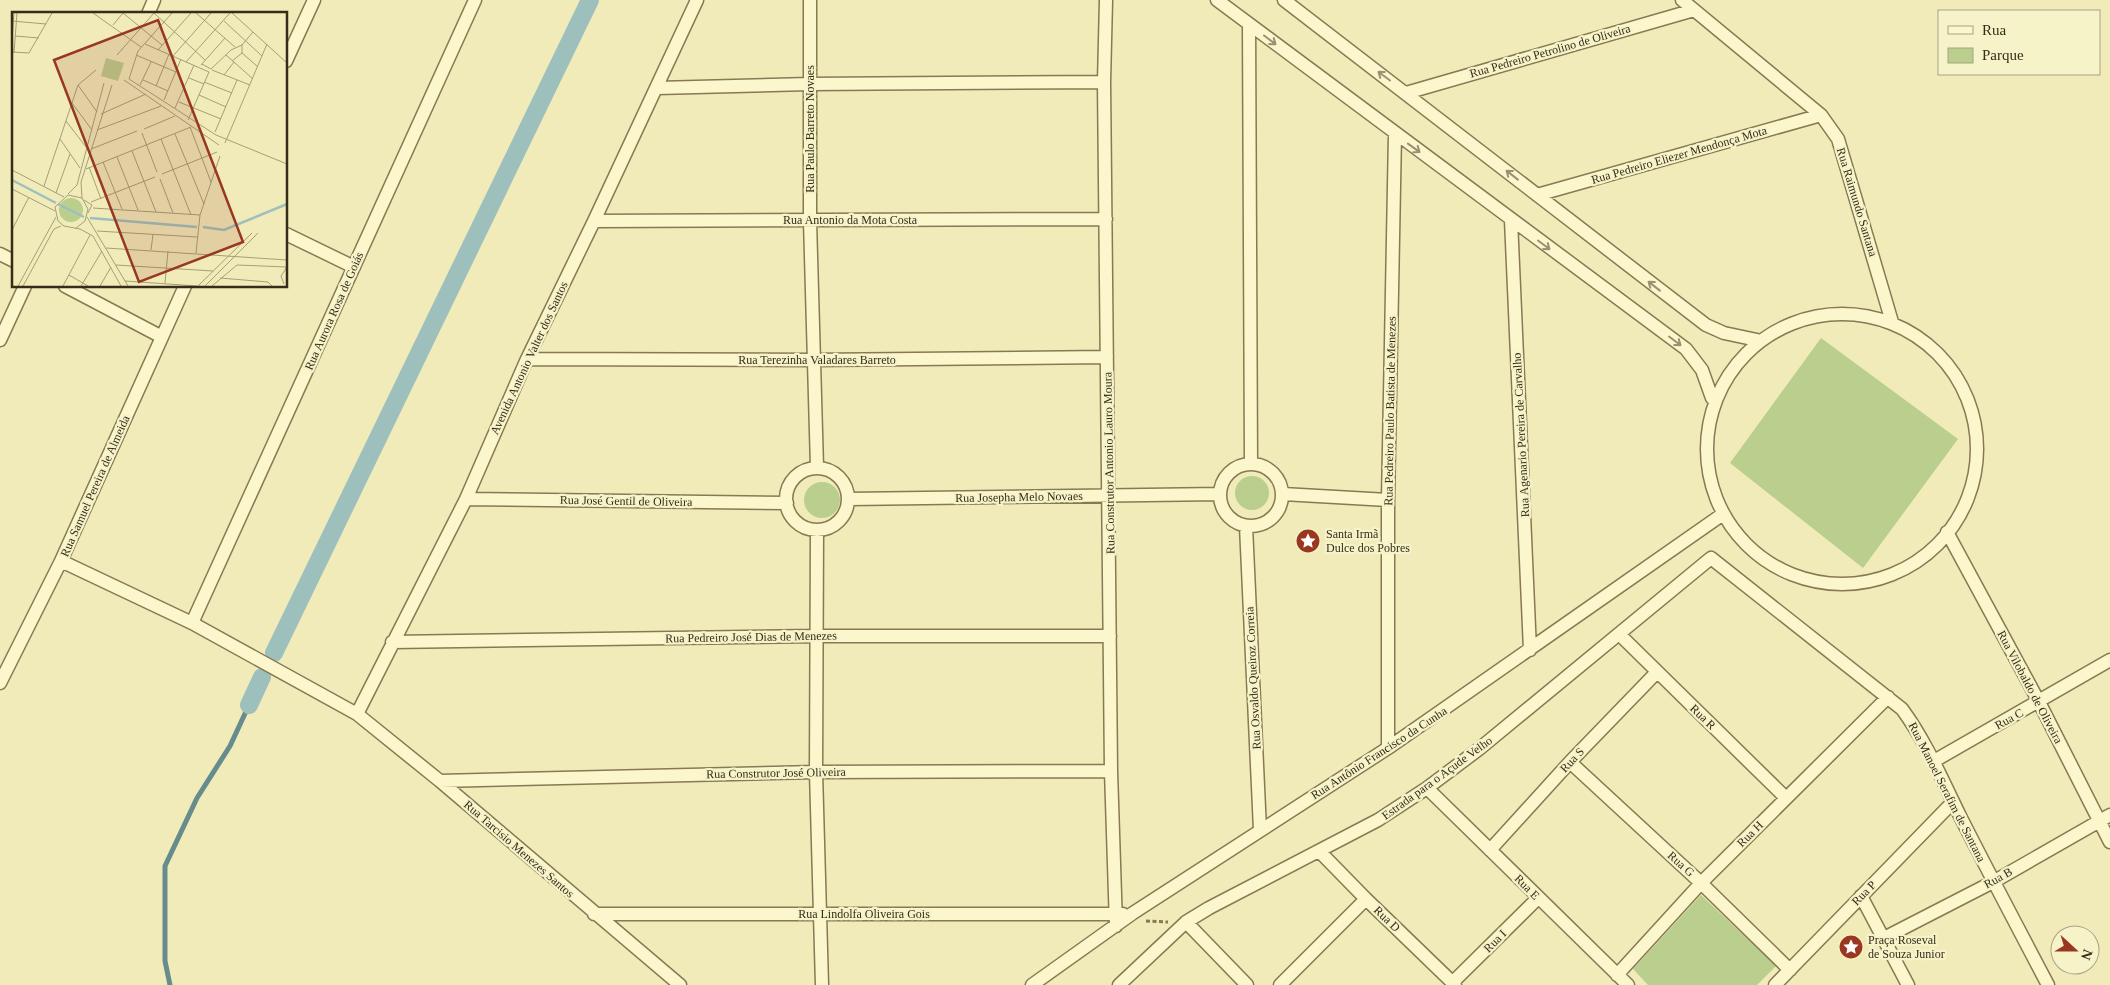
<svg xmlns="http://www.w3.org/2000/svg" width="2110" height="985" font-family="'Times New Roman',serif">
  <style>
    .park { fill: #bace8d }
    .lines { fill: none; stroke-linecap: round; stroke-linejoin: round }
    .stream { stroke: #668d8b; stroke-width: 5 }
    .canal { stroke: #9ec0bd; stroke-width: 18 }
    .street-casing { stroke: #877953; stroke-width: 15 }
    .path { stroke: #877953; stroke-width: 3; stroke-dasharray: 4 2.5; stroke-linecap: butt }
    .street { stroke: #fbf6cc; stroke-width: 12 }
    .oneway { stroke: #989172 }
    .labels { text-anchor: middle; stroke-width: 4.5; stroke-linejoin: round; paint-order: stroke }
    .street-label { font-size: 12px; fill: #352c19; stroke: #f7f3c9 }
    .poi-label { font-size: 12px; fill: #352c19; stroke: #f7f3c9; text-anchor: start }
    .inset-river { fill: none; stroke: #9ec0bd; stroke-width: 2.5 }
    .inset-road { fill: none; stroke: #a59f79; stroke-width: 1 }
    .view { fill: #993720; fill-opacity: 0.15; stroke: #993720; stroke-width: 2.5 }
    .inset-edge { fill: none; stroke: #352c19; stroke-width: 2.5 }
  </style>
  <rect width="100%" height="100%" fill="#f0ebb9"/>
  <!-- park -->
  <path class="park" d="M 1821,338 L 1958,439 L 1863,568 L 1730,463 Z
    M1235 493a17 17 0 1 1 34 0a17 17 0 1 1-34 0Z
    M804 500a18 18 0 1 1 36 0a18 18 0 1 1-36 0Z
    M 1701,895 L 1776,966 L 1757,985 L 1648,985 L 1633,969 Z"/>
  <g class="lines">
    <!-- stream -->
    <path class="stream" d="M 170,985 L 165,961 L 165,866 L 197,798 L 230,746 L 249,705"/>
    <!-- canal -->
    <path class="canal" d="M 274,653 L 590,0
      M 249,705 L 262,677"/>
    <defs>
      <path id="street" d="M 810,0 L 810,221 L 817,467
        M 1106,0 L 1104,82 L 1111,771 L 1116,926
        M 1217,0 L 1686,349 L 1702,370 L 1712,398
        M 1284,0 L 1706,325 L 1724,333 L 1757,340
        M 1682,0 L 1821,115 L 1838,139 L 1892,322
        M 148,14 L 154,0
        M 1249,24 L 1251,463
        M 286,61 L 314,0
        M 657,88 L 809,84 L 1104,82
        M 1406,93 L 1694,10
        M 1537,195 L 1821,115
        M 1511,220 L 1530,650
        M 594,221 L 1106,219
        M 286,234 L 354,267
        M 0,254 L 14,261
        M 65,286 L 162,337
        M1707 449a135 135 0 1 1 270 0a135 135 0 1 1-270 0Z
        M 0,340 L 25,286
        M 527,359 L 813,360 L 1107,357
        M1220 495a31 31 0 1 1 62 0a31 31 0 1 1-62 0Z
        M786 499a31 31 0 1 1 62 0a31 31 0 1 1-62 0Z
        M 1283,494 L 1388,500
        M 466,499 L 787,503
        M 849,499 L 1220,494
        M 1246,526 L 1260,830
        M 817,530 L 816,772 L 822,985
        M 1947,532 L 2039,702 L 2110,842
        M 61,561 L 192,623 L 357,714 L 440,781 L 680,985
        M 192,623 L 475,0
        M 1620,635 L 1786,798
        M 392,642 L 816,636 L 1110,636
        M 0,683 L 61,561 L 185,286
        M 357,714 L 466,499 L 527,359 L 594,221 L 697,0
        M 1388,748 L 1388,500 L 1395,134
        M 1934,761 L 2110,660
        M 1570,762 L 1701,883 L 1790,970
        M 440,781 L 816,772 L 1111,771
        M 1427,788 L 1628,985
        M 1490,850 L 1570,762 L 1657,672
        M 1320,852 L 1366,899 L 1455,985
        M 1861,896 L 1908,985
        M 594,914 L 1123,914
        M 1186,922 L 1247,985
        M 1884,938 L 1993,882 L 2110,815
        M 1617,975 L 1701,883 L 1888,697
        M 1452,983 L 1538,898
        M 1032,985 L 1133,913 L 1388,748 L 1723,514
        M 1119,985 L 1186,922 L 1209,908 L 1378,820 L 1427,788 L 1479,749 L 1711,558 L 1902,709 C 1927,743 1943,782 1962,820 C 1990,875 2019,930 2048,985
        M 1280,985 L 1366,899
        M 1775,985 L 1953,802"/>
    </defs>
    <!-- street casing -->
    <use href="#street" class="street-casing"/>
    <!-- path -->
    <path class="path" d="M 1146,921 L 1168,922"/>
    <!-- street -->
    <use href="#street" class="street"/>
  </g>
  <!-- one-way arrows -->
  <defs><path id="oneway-shaft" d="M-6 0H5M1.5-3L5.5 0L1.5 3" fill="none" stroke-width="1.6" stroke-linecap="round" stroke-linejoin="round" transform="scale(1.25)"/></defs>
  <g class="oneway">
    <use href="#oneway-shaft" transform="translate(1270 40) rotate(37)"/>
    <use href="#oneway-shaft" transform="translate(1384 76) rotate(-143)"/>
    <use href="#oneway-shaft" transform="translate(1414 148) rotate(36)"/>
    <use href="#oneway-shaft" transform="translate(1512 175) rotate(-142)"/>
    <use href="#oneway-shaft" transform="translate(1544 245) rotate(37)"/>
    <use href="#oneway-shaft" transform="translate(1654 286) rotate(-142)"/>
    <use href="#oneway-shaft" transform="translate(1675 341) rotate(37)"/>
  </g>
  <!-- icons -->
  <defs>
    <symbol id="sight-disc" viewBox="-11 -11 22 22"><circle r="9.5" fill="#993720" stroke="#f7f3c9"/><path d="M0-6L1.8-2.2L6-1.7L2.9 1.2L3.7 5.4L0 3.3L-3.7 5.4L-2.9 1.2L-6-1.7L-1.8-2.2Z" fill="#fff"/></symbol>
  </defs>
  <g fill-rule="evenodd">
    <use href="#sight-disc" x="1294" y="527" width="28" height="28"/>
    <use href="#sight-disc" x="1837" y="933" width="28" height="28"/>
  </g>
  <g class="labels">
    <!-- street labels -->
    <g class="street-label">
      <text transform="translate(1550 51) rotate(-16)" y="4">Rua Pedreiro Petrolino de Oliveira</text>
      <text transform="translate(810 129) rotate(-90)" y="4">Rua Paulo Barreto Novaes</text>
      <text transform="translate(1679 155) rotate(-16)" y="4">Rua Pedreiro Eliezer Mendonça Mota</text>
      <text transform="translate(1857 202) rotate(73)" y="4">Rua Raimundo Santana</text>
      <text x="850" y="224">Rua Antonio da Mota Costa</text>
      <text transform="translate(334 311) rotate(-66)" y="4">Rua Aurora Rosa de Goiás</text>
      <text transform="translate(529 358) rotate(-65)" y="4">Avenida Antonio Valter dos Santos</text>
      <text x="817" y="364">Rua Terezinha Valadares Barreto</text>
      <text transform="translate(1390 411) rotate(-89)" y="4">Rua Pedreiro Paulo Batista de Menezes</text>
      <text transform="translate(1521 435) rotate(-93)" y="4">Rua Agenario Pereira de Carvalho</text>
      <text transform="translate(1109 463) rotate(-91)" y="4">Rua Construtor Antonio Lauro Moura</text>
      <text transform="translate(95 486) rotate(-66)" y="4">Rua Samuel Pereira de Almeida</text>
      <text transform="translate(1019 497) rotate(-1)" y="4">Rua Josepha Melo Novaes</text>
      <text transform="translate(626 501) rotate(1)" y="4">Rua José Gentil de Oliveira</text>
      <text transform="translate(751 637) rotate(-1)" y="4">Rua Pedreiro José Dias de Menezes</text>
      <text transform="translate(1253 678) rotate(-93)" y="4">Rua Osvaldo Queiroz Correia</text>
      <text transform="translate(2030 687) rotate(62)" y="4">Rua Vilobaldo de Oliveira</text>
      <text transform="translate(1703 717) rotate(44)" y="4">Rua R</text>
      <text transform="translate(2009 719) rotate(-29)" y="4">Rua C</text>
      <text transform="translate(1379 753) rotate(-33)" y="4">Rua Antônio Francisco da Cunha</text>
      <text transform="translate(1572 760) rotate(-47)" y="4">Rua S</text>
      <text transform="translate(776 773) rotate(-1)" y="4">Rua Construtor José Oliveira</text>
      <text transform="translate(1437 778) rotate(-36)" y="4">Estrada para o Açude Velho</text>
      <text transform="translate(1947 792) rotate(63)" y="4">Rua Manoel Serafim de Santana</text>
      <text transform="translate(1750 834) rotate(-45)" y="4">Rua H</text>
      <text transform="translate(519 849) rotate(41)" y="4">Rua Tarcisio Menezes Santos</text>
      <text transform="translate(1681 864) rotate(42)" y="4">Rua G</text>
      <text transform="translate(1998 878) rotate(-29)" y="4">Rua B</text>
      <text transform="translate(1527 887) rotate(45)" y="4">Rua E</text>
      <text transform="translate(1864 893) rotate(-46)" y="4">Rua P</text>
      <text x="864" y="918">Rua Lindolfa Oliveira Gois</text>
      <text transform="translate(1387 919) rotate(44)" y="4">Rua D</text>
      <text transform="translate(1495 941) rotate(-45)" y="4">Rua I</text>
    </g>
    <!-- poi labels -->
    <g class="poi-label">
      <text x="1326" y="538">Santa Irmã<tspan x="1326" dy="14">Dulce dos Pobres</tspan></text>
      <text x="1868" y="944">Praça Roseval<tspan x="1868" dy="14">de Souza Junior</tspan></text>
    </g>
  </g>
  <!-- overview -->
  <g transform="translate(12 12)">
    <rect width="275" height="275" fill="#f0ebb9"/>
    <path d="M 94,46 L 112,51 L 106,69 L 89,64 ZM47 198a12 12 0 1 1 24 0a12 12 0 1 1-24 0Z" fill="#bace8d"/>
    <path class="inset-river" d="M 0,168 L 44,191M 46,192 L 72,205M 78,206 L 185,215M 191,215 L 212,218 L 275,192"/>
    <path class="inset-road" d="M 81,1 L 129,35M 111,1 L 150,33M 142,1 L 193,48M 160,1 L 126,39 L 117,67 L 204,123 L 275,152M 184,1 L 223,35M 220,1 L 275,51M 0,9 L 34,12M 212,9 L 250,44M 101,13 L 111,1M 3,24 L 27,26M 0,27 L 2,1M 133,32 L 197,60M 146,38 L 179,1M 0,40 L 17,41 L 40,1M 2,41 L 5,1M 230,41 L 246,55M 105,43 L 142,1M 124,43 L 164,60M 214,43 L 241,67M 161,44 L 199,1M 220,49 L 230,41 L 230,33 L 241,20M 174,50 L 218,1M 190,52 L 199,57 L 219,38 L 230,33M 189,53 L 213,26M 200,58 L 238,73M 212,63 L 222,50M 177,66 L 192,72M 112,68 L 207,133M 131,68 L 156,79M 192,70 L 220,81M 66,73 L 85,100M 128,73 L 139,50M 144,74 L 157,42M 187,83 L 214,95M 152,88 L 169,47M 167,90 L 209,107M 60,91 L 80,118M 163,96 L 182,53M 89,102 L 134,82M 176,108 L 197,60M 54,109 L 74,135M 178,115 L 199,170M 132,117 L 163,104M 85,118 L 149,94M 203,120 L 225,68M 130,121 L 145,160M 163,122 L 192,192M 48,127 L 68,156M 149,127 L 179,203M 213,131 L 255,32M 79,137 L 125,119M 120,139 L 144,200M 105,145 L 126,198M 91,150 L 110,197M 77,155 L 89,187M 74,157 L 179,115M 0,158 L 52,185M 150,162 L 205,140M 148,167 L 161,201M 32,174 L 66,73 L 84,58M 0,177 L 43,199M 44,181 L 58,142M 56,182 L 65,173 L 92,71M 70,186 L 69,170 L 100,73M 72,188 L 80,193 L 76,201M 79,190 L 143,165M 81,196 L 188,203M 75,205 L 116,274M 64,216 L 73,209 L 76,197 L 70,186 L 56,183 L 43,195 L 46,209 L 52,214 L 68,217 L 81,224 L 109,274M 0,218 L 17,185M 85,219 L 185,225M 94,236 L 275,248M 139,238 L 141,222M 184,241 L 188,203 L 208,144M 104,253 L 201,259M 57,263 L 76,274M 208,266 L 256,270 L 260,274M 113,269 L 185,274M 153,271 L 156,239M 272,272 L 269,264 L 275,255M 6,274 L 44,205M 11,274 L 42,217 L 49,214M 51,274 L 78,223M 69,274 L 90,239M 88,274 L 99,255M 186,274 L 240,221M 193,274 L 246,221M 200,274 L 225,253 L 275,255"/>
    <path class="view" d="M 146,8 L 231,230 L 127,270 L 42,48 Z"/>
    <rect width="275" height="275" class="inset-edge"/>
  </g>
  <!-- legend -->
  <rect x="1938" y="10" width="162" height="65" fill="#f7f3c9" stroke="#a9a383"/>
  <rect x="1948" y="26" width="25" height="8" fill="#fbf6cc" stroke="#a9a383"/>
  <text x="1982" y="35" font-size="15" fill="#352c19">Rua</text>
  <rect x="1948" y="48" width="25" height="15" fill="#bace8d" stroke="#a9a383"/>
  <text x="1982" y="60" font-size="15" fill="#352c19">Parque</text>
  <!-- north arrow -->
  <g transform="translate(2075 950) rotate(111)"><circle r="24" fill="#f7f3c9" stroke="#a9a383"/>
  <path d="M0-4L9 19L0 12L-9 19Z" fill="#993720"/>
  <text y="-8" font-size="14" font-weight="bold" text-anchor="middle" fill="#352c19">N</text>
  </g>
</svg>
